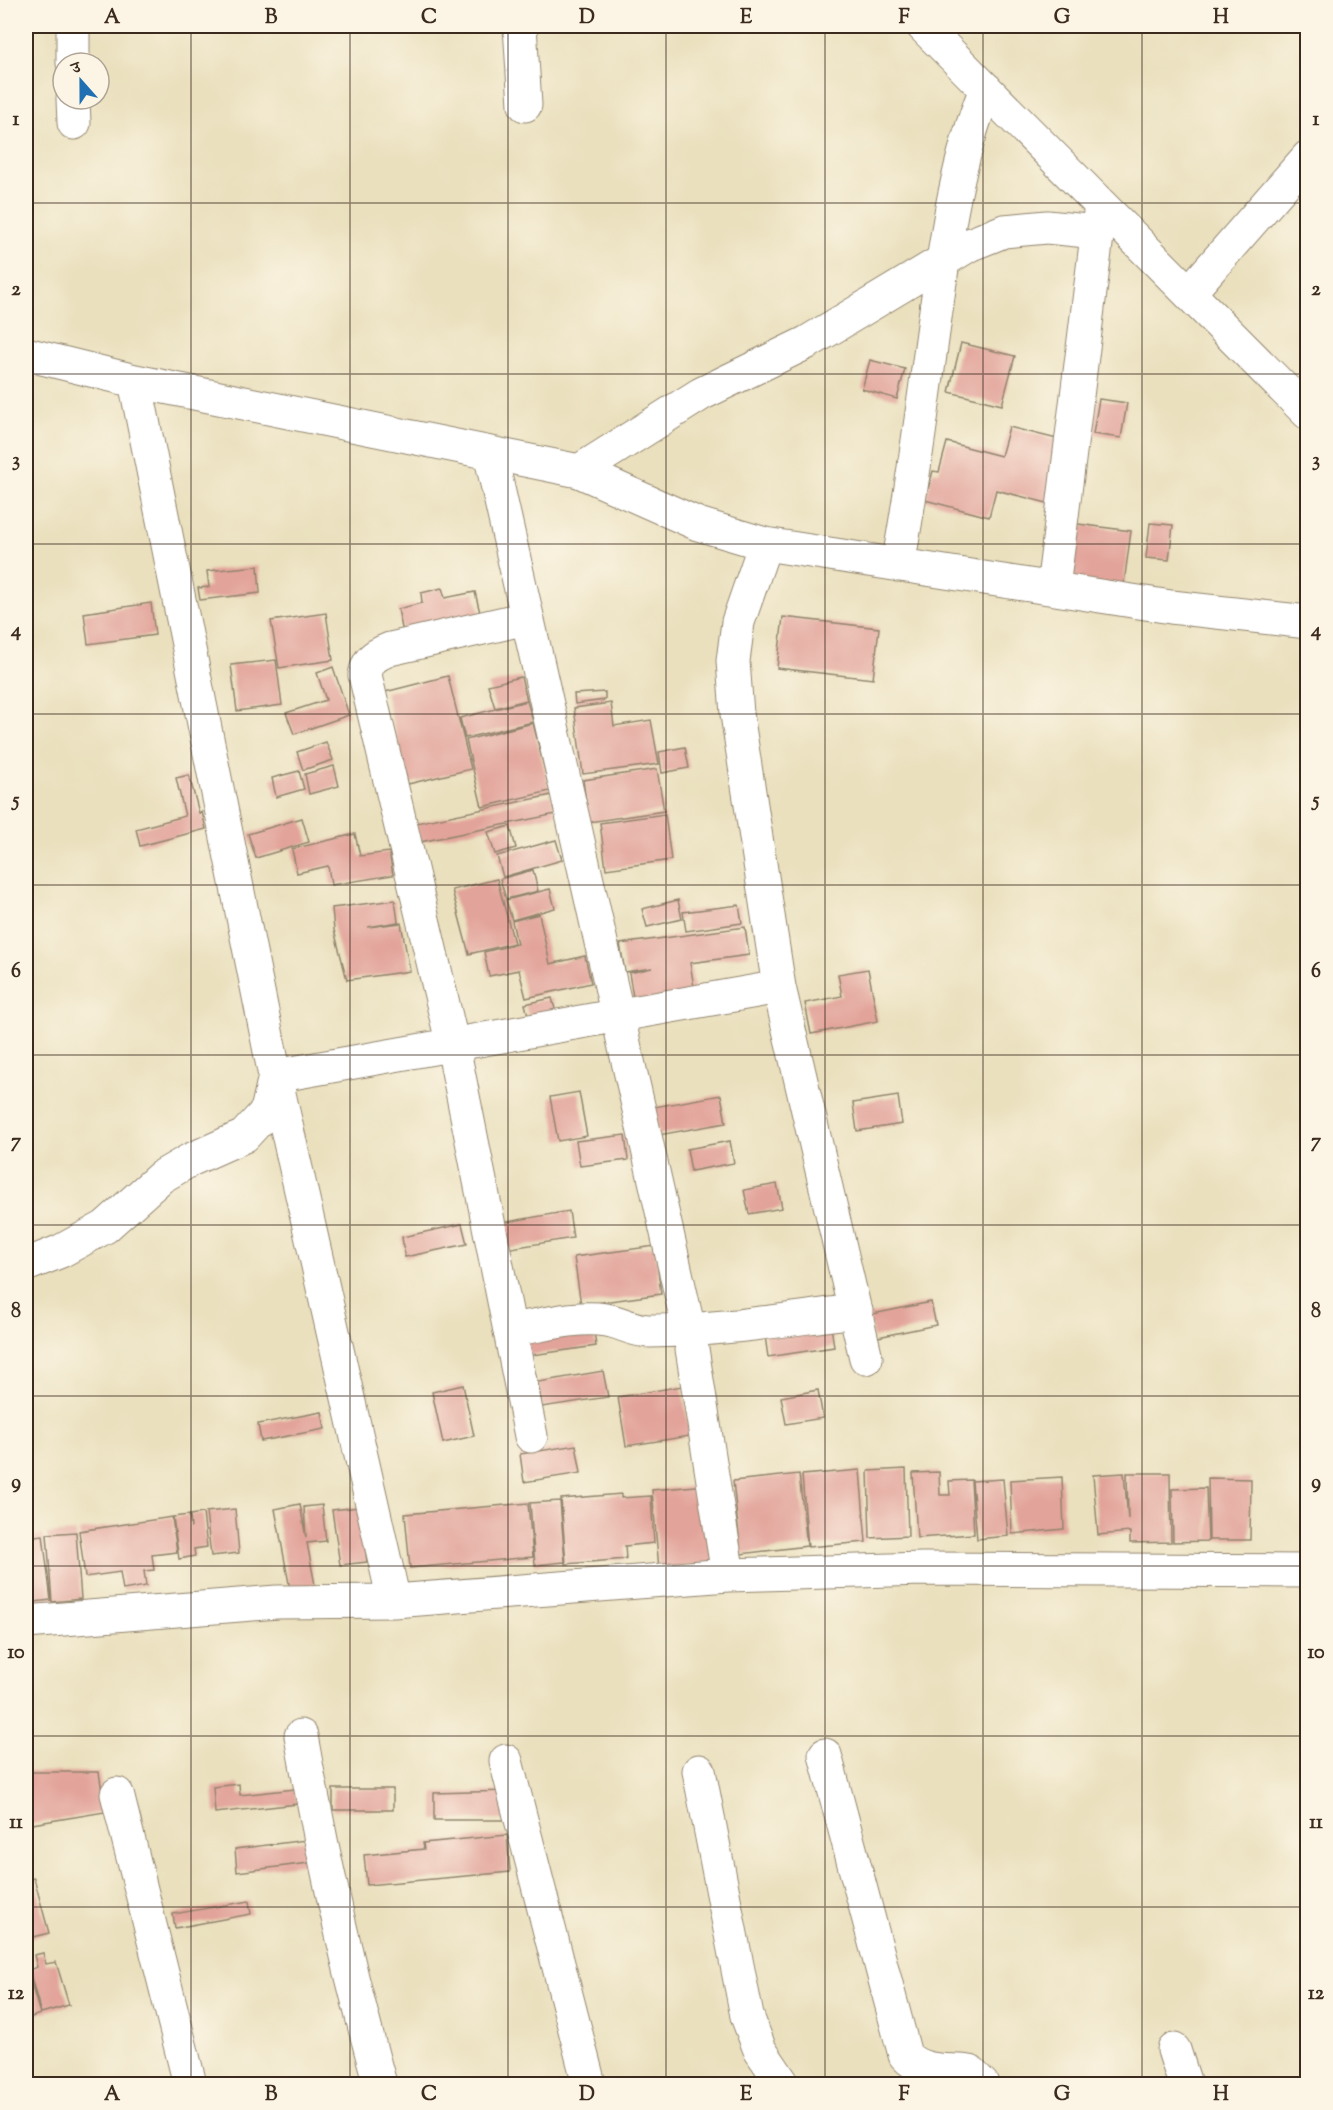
<svg xmlns="http://www.w3.org/2000/svg" width="1333" height="2110" font-family="'Sorts Mill Goudy','Noto Serif Devanagari',serif">
  <style>
    .building { fill: #e2a39a }
    .lines { fill: none; stroke-linecap: round; stroke-linejoin: round }
    .minor-casing { stroke: #92856e; stroke-width: 35 }
    .minor { stroke: #fff; stroke-width: 33 }
    .grid { fill: none; stroke: #3b2a1e; stroke-width: 1.5; stroke-opacity: 0.55 }
    .neatline { fill: none; stroke: #3b2a1e; stroke-width: 2 }
    .grid-label { font-size: 20px; text-anchor: middle; font-weight: bold; fill: #3b2a1e }
  </style>
  <rect width="100%" height="100%" fill="#fcf5e5"/>
  <filter id="ink" filterUnits="userSpaceOnUse"><feTurbulence type="fractalNoise" baseFrequency=".0167" numOctaves="2"/><feDisplacementMap in="SourceGraphic" scale="12" xChannelSelector="R" yChannelSelector="G"/><feConvolveMatrix kernelMatrix="1 2 1 2 8 2 1 2 1" color-interpolation-filters="sRGB"/></filter>
  <filter id="wash" filterUnits="userSpaceOnUse"><feTurbulence type="fractalNoise" baseFrequency=".008" numOctaves="4" result="noise"/><feDisplacementMap in="SourceGraphic" scale="24" xChannelSelector="R" yChannelSelector="G"/><feGaussianBlur stdDeviation="1.35" result="paint"/><feColorMatrix in="noise" values="0 0 0 0 0 0 0 0 0 0 0 0 0 0 0 0 0 1.4 0 .05"/><feComposite in="paint" operator="in"/></filter>
  <g filter="url(#wash)">
    <rect width="100%" height="100%" fill="#eae0be"/>
    <g id="blocks">
      <!-- building -->
      <path class="building" d="M 961,343 L 1015,356 L 1002,405 L 949,392 Z
        M 870,360 L 905,369 L 897,399 L 862,389 Z
        M 1099,399 L 1127,403 L 1121,438 L 1093,434 Z
        M 1009,427 L 1065,441 L 1051,504 L 996,490 L 989,517 L 925,500 L 933,471 L 939,472 L 947,442 L 1001,456 Z
        M 1070,523 L 1131,531 L 1123,591 L 1062,584 Z
        M 1150,523 L 1173,525 L 1169,560 L 1146,558 Z
        M 258,566 L 260,593 L 200,600 L 198,588 L 209,587 L 207,571 Z
        M 442,588 L 445,598 L 475,592 L 481,617 L 403,633 L 398,609 L 422,603 L 421,593 Z
        M 151,603 L 155,635 L 88,644 L 84,613 Z
        M 326,613 L 333,660 L 279,668 L 271,621 Z
        M 783,617 L 879,628 L 873,679 L 777,668 Z
        M 276,660 L 282,705 L 237,711 L 231,665 Z
        M 333,667 L 349,715 L 294,734 L 286,713 L 326,700 L 317,673 Z
        M 448,676 L 471,769 L 408,784 L 385,692 Z
        M 521,677 L 527,700 L 495,708 L 488,685 Z
        M 605,692 L 605,700 L 575,704 L 574,694 Z
        M 527,701 L 533,722 L 465,738 L 460,718 Z
        M 611,703 L 614,726 L 651,720 L 659,764 L 583,774 L 574,708 Z
        M 533,723 L 550,791 L 482,807 L 466,740 Z
        M 326,742 L 333,760 L 303,770 L 297,752 Z
        M 685,747 L 689,768 L 662,773 L 659,752 Z
        M 334,766 L 339,786 L 309,794 L 305,774 Z
        M 657,769 L 664,811 L 589,822 L 583,780 Z
        M 299,771 L 304,789 L 276,797 L 272,778 Z
        M 189,775 L 199,813 L 202,812 L 206,829 L 140,846 L 136,829 L 185,816 L 176,778 Z
        M 552,795 L 556,814 L 420,842 L 416,823 Z
        M 665,814 L 671,860 L 606,869 L 600,823 Z
        M 302,818 L 309,842 L 256,858 L 248,834 Z
        M 510,826 L 516,848 L 495,854 L 488,832 Z
        M 355,834 L 360,856 L 389,852 L 393,875 L 331,885 L 328,866 L 297,873 L 292,849 Z
        M 556,840 L 562,860 L 503,877 L 497,856 Z
        M 533,870 L 538,891 L 506,899 L 500,879 Z
        M 497,879 L 514,943 L 469,954 L 452,890 Z
        M 550,889 L 555,908 L 512,920 L 506,900 Z
        M 395,900 L 398,922 L 368,927 L 401,923 L 410,971 L 347,980 L 334,930 L 332,908 Z
        M 678,900 L 682,919 L 647,927 L 642,909 Z
        M 739,905 L 742,923 L 686,931 L 683,912 Z
        M 539,914 L 550,964 L 585,956 L 591,983 L 526,998 L 519,970 L 489,976 L 484,952 L 517,944 L 512,921 Z
        M 745,927 L 749,955 L 690,963 L 695,993 L 634,1003 L 629,973 L 652,968 L 625,972 L 620,944 Z
        M 868,969 L 878,1021 L 811,1034 L 805,1003 L 842,996 L 838,974 Z
        M 552,998 L 559,1024 L 532,1031 L 525,1004 Z
        M 579,1092 L 587,1136 L 558,1141 L 550,1097 Z
        M 721,1095 L 726,1123 L 659,1135 L 654,1107 Z
        M 898,1096 L 902,1124 L 857,1131 L 853,1103 Z
        M 625,1135 L 628,1160 L 580,1166 L 576,1141 Z
        M 730,1141 L 734,1163 L 691,1171 L 687,1149 Z
        M 777,1184 L 782,1208 L 749,1214 L 744,1190 Z
        M 569,1211 L 573,1238 L 506,1249 L 501,1223 Z
        M 462,1224 L 467,1244 L 405,1257 L 402,1237 Z
        M 655,1246 L 661,1294 L 581,1305 L 574,1257 Z
        M 931,1302 L 936,1325 L 873,1338 L 868,1315 Z
        M 830,1319 L 834,1347 L 768,1357 L 764,1329 Z
        M 593,1324 L 596,1346 L 525,1356 L 522,1335 Z
        M 603,1371 L 608,1397 L 542,1407 L 538,1382 Z
        M 463,1385 L 474,1436 L 443,1443 L 432,1392 Z
        M 682,1386 L 690,1436 L 626,1446 L 618,1397 Z
        M 818,1390 L 823,1418 L 786,1424 L 781,1397 Z
        M 322,1412 L 325,1429 L 261,1441 L 258,1424 Z
        M 576,1445 L 581,1473 L 524,1482 L 520,1454 Z
        M 906,1469 L 908,1536 L 870,1538 L 868,1471 Z
        M 860,1470 L 866,1542 L 808,1547 L 802,1475 Z
        M 939,1472 L 940,1495 L 950,1495 L 949,1481 L 971,1480 L 974,1534 L 917,1538 L 913,1473 Z
        M 1124,1473 L 1128,1519 L 1127,1473 L 1170,1473 L 1171,1542 L 1130,1543 L 1130,1532 L 1098,1535 L 1093,1475 Z
        M 799,1474 L 807,1546 L 741,1554 L 733,1481 Z
        M 1062,1477 L 1064,1529 L 1012,1534 L 1010,1480 Z
        M 1208,1478 L 1251,1479 L 1250,1540 L 1209,1540 Z
        M 1003,1479 L 1008,1536 L 977,1539 L 972,1481 Z
        M 707,1485 L 714,1564 L 659,1569 L 652,1490 Z
        M 1206,1488 L 1208,1541 L 1173,1542 L 1172,1489 Z
        M 621,1494 L 621,1498 L 651,1496 L 654,1543 L 625,1546 L 626,1559 L 566,1564 L 561,1499 Z
        M 560,1501 L 565,1562 L 535,1565 L 530,1503 Z
        M 528,1503 L 533,1557 L 410,1568 L 405,1514 Z
        M 300,1504 L 306,1538 L 304,1507 L 322,1505 L 326,1541 L 307,1543 L 315,1585 L 290,1589 L 275,1509 Z
        M 359,1507 L 367,1562 L 340,1565 L 332,1510 Z
        M 235,1509 L 239,1553 L 211,1556 L 206,1512 Z
        M 203,1513 L 207,1547 L 194,1549 L 195,1556 L 179,1559 L 173,1517 L 189,1515 L 191,1528 L 190,1515 Z
        M 172,1517 L 177,1552 L 152,1555 L 154,1570 L 144,1571 L 146,1586 L 123,1590 L 120,1572 L 85,1577 L 79,1531 Z
        M 76,1532 L 81,1599 L 52,1602 L 47,1534 Z
        M 43,1535 L 51,1600 L 26,1603 L 26,1537 Z
        M 26,1772 L 99,1772 L 105,1812 L 26,1825 Z
        M 239,1784 L 240,1795 L 295,1789 L 297,1804 L 215,1813 L 213,1787 Z
        M 333,1789 L 393,1789 L 393,1810 L 333,1810 Z
        M 509,1791 L 509,1820 L 434,1820 L 434,1793 Z
        M 507,1835 L 510,1872 L 367,1885 L 364,1855 L 424,1849 L 423,1843 Z
        M 306,1840 L 309,1863 L 237,1872 L 235,1849 Z
        M 34,1878 L 49,1933 L 26,1939 L 26,1880 Z
        M 249,1901 L 251,1914 L 175,1928 L 173,1914 Z
        M 43,1953 L 46,1964 L 56,1962 L 69,2005 L 41,2013 L 29,1970 L 37,1967 L 34,1955 Z
        M 26,1966 L 40,2014 L 26,2019 Z"/>
    </g>
  </g>
  <g filter="url(#ink)">
    <use href="#blocks" fill-opacity="0" stroke="#92856e" stroke-width="1.5"/>
    <g class="lines">
      <defs>
        <path id="minor" d="M 73,26 L 73,63
          M 520,26 L 525,105
          M 923,26 L 1308,413
          M 73,99 L 74,123
          M 1189,293 L 1308,157
          M 26,354 L 135,381 L 579,471 L 698,524 L 765,544 L 1171,607 L 1308,622
          M 490,453 L 689,1330 L 728,1575
          M 579,471 L 701,394 L 808,342 L 969,245 L 1004,231 L 1047,227 L 1097,232
          M 898,565 C 913,485 923,405 934,325 C 945,245 955,164 986,89
          M 1053,588 L 1100,212
          M 527,618 L 390,649 C 375,655 368,659 365,675 L 453,1046 L 531,1436
          M 779,987 L 866,1358
          M 26,1265 L 61,1251 L 105,1227 L 161,1177 L 190,1160 L 244,1136 L 267,1111 L 275,1076 L 135,381
          M 510,1330 C 540,1326 575,1315 606,1320 C 621,1322 633,1331 650,1331 C 718,1331 788,1319 856,1311
          M 394,1601 L 275,1076 L 779,987 L 737,714 L 733,661 L 738,622 L 765,544
          M 26,1622 L 277,1602 L 394,1601 L 728,1575 L 922,1569 L 1308,1571
          M 301,1736 C 322,1854 348,1969 380,2084
          M 825,1755 L 905,2055 C 921,2074 948,2069 970,2072 L 982,2084
          M 506,1761 L 589,2084
          M 699,1771 L 747,2016 L 760,2050 L 783,2084
          M 117,1794 L 190,2084
          M 1174,2050 L 1185,2084"/>
      </defs>
      <!-- minor casing -->
      <use href="#minor" class="minor-casing"/>
      <!-- minor -->
      <use href="#minor" class="minor"/>
    </g>
  </g>
  <!-- grid -->
  <path class="grid" d="M 191,26 L 191,2084M 350,26 L 350,2084M 508,26 L 508,2084M 666,26 L 666,2084M 825,26 L 825,2084M 983,26 L 983,2084M 1142,26 L 1142,2084M 26,203 L 1308,203M 26,374 L 1308,374M 26,544 L 1308,544M 26,714 L 1308,714M 26,885 L 1308,885M 26,1055 L 1308,1055M 26,1225 L 1308,1225M 26,1396 L 1308,1396M 26,1566 L 1308,1566M 26,1736 L 1308,1736M 26,1907 L 1308,1907"/>
  <!-- margin -->
  <rect width="1333" height="2110" fill="none" stroke="#fcf5e5" stroke-width="66"/>
  <!-- north arrow -->
  <g transform="translate(81 81) rotate(339)"><circle r="28" fill="#fcf5e5" stroke="#afa495" stroke-width="1.5"/>
  <path d="M0-4.5L10 22L0 15L-10 22Z" fill="#1f6fb2"/>
  <text y="-9" font-size="16" font-weight="bold" text-anchor="middle" fill="#3b2a1e">उ</text>
  </g>
  <rect x="33" y="33" width="1267" height="2044" class="neatline"/>
  <g class="grid-label">
    <text x="112" y="23">A</text>
    <text x="271" y="23">B</text>
    <text x="429" y="23">C</text>
    <text x="587" y="23">D</text>
    <text x="746" y="23">E</text>
    <text x="904" y="23">F</text>
    <text x="1062" y="23">G</text>
    <text x="1221" y="23">H</text>
    <text x="16" y="125">1</text>
    <text x="1316" y="125">1</text>
    <text x="16" y="295">2</text>
    <text x="1316" y="295">2</text>
    <text x="16" y="466">3</text>
    <text x="1316" y="466">3</text>
    <text x="16" y="636">4</text>
    <text x="1316" y="636">4</text>
    <text x="16" y="806">5</text>
    <text x="1316" y="806">5</text>
    <text x="16" y="977">6</text>
    <text x="1316" y="977">6</text>
    <text x="16" y="1147">7</text>
    <text x="1316" y="1147">7</text>
    <text x="16" y="1317">8</text>
    <text x="1316" y="1317">8</text>
    <text x="16" y="1488">9</text>
    <text x="1316" y="1488">9</text>
    <text x="16" y="1658">10</text>
    <text x="1316" y="1658">10</text>
    <text x="16" y="1828">11</text>
    <text x="1316" y="1828">11</text>
    <text x="16" y="1999">12</text>
    <text x="1316" y="1999">12</text>
    <text x="112" y="2100">A</text>
    <text x="271" y="2100">B</text>
    <text x="429" y="2100">C</text>
    <text x="587" y="2100">D</text>
    <text x="746" y="2100">E</text>
    <text x="904" y="2100">F</text>
    <text x="1062" y="2100">G</text>
    <text x="1221" y="2100">H</text>
  </g>
</svg>
